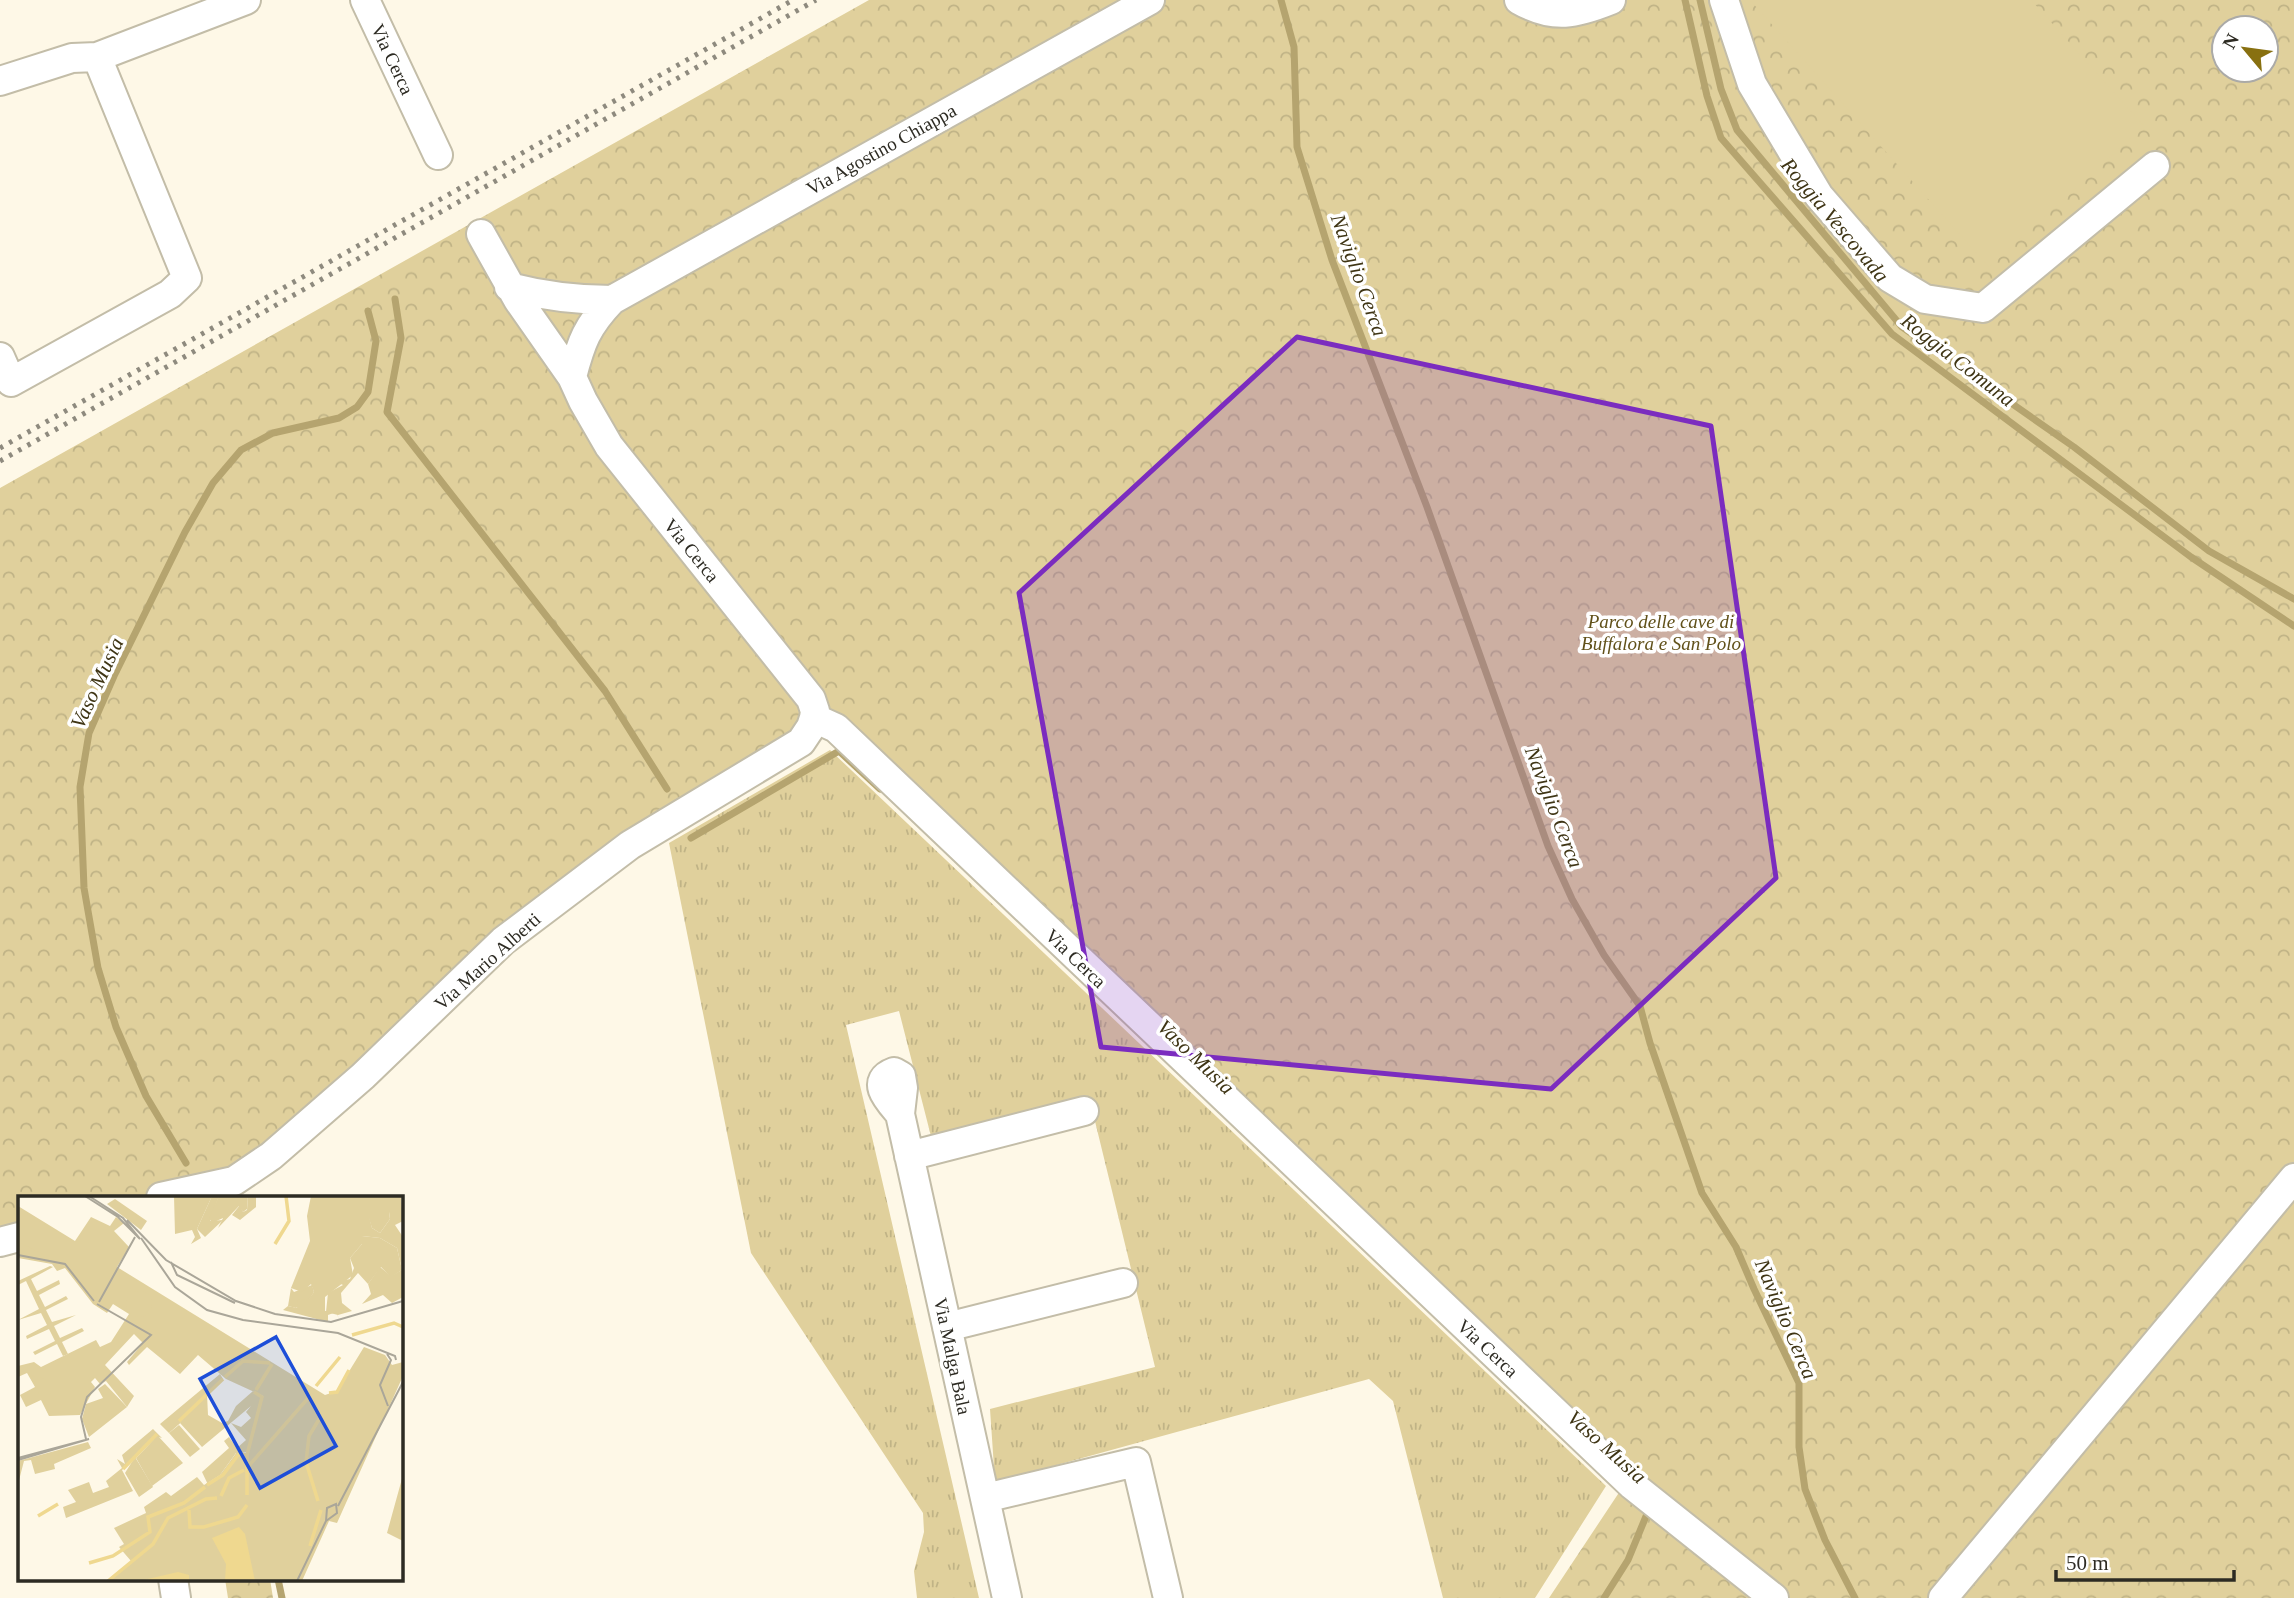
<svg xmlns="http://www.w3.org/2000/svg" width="2294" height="1598" font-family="Georgia,serif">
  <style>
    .grass { fill: url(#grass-tufts) }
    .park { fill: url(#park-crowns); fill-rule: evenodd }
    .pitch { fill: #e0d09c }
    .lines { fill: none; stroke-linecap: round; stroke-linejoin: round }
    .stream { stroke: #b5a46f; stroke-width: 7 }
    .minor-casing { stroke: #c3bda8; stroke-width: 32 }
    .minor { stroke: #fff; stroke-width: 28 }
    .rail { stroke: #8e8a7e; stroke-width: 5; stroke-dasharray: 3.5 7; stroke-linecap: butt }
    .marked { fill: #7b2cbf; fill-opacity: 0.2; stroke: #7b2cbf; stroke-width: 5; stroke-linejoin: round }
    .labels { text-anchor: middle; stroke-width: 7; stroke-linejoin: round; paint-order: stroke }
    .street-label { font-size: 19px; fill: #2d2b23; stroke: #fff }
    .park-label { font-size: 19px; font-style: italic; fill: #61511a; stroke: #fff }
    .water-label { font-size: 21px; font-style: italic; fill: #3f3515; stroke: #fff }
    .inset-river { fill: none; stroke: #efd88f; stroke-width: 3.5 }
    .inset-road { fill: none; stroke: #aaa699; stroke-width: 2 }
    .view { fill: #1d4ed8; fill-opacity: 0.15; stroke: #1d4ed8; stroke-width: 3.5 }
    .inset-edge { fill: none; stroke: #2d2b23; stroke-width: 3.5 }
  </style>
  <defs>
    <pattern id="grass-tufts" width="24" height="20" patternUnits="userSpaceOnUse" patternTransform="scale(1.75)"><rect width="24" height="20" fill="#e0d09c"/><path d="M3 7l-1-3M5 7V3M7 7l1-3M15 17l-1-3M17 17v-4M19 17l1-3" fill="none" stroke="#c0b386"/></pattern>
    <pattern id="park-crowns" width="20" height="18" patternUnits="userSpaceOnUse" patternTransform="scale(1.75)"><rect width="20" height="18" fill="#e0d09c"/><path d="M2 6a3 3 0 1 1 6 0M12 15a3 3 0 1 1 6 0" fill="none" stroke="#c0b386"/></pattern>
  </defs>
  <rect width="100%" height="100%" fill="#fef8e7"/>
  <!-- grass -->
  <path class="grass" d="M 830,750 L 1606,1486 L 1535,1598 L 1443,1598 L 1393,1401 L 1369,1379 L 995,1482 L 990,1409 L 1155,1367 L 1092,1109 L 934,1148 L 899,1011 L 846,1025 L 979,1598 L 917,1598 L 914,1571 L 924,1532 L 923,1513 L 751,1253 L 669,843 Z"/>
  <!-- park -->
  <path class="park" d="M 869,0 L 2294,0 L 2294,1598 L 1549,1598 L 1630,1476 L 835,717 L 635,837 L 232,1175 L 160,1197 L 19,1197 L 19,1225 L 0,1231 L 0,488 ZM 2224,28 L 2266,28 L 2266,70 L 2224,70 Z
    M 225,1579 L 270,1579 L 273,1598 L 228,1598 Z"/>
  <!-- pitch -->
  <path class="pitch" d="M 1750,0 L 2031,0 L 2144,126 L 1989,267 Z"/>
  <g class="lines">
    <!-- stream -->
    <path class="stream" d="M 1281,0 L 1294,47 L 1297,147 L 1332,260 L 1427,507 L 1548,846 L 1572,899 L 1604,955 L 1640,1006 L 1650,1043 L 1702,1193 L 1736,1247 L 1754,1289 L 1799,1383 L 1799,1447 L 1805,1489 L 1825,1540 L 1855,1598
      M 1685,0 L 1707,96 L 1721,138 L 1892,334 L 2191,557 L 2294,626
      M 1700,0 L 1721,89 L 1737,130 L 1902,327 L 2074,447 L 2209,551 L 2294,599
      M 395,299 L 401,338 L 387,412 L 605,691 L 667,789
      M 691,838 L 839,751 L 880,789
      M 186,1163 L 146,1096 L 116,1027 L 98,968 L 84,888 L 80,787 L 89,733 L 114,676 L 185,532 L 213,483 L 241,450 L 273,433 L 339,418 L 357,407 L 368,392 L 376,341 L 368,311
      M 278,1579 L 282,1598
      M 1604,1598 L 1628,1560 L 1649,1509"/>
    <defs>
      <path id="minor" d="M 365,0 L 438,155
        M 1519,0 C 1554,20 1576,14 1611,0
        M 1724,0 L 1752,84 L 1819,196 L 1890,278 L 1925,299 L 1983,308 L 2155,166
        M 0,81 L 72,58 L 97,57 L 246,0
        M 481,234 L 518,300 L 572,377 L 583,401 L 609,446 L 811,699 L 815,711 L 814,718 L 836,728 L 1632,1485 L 1774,1598
        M 509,287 C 544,296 576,300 612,300
        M 0,357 L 11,382 L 170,294 L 187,278 L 97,57
        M 572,377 C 581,342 587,326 612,300 L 1150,0
        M 900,1114 C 889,1101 869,1081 894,1072 L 901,1076 L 903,1088 L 900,1114 L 1007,1598
        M 909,1156 L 1084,1111
        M 161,1197 L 234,1181 L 271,1156 L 363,1076 L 503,941 L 630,845 L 801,742 L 811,727 L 814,718
        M 0,1242 L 19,1237
        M 947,1327 L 1123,1283
        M 985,1498 L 1136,1462 L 1168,1598
        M 173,1579 L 176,1598
        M 1943,1598 L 2294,1178"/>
    </defs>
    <!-- minor casing -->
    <use href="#minor" class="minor-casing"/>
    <!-- minor -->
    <use href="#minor" class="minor"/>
    <!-- rail -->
    <path class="rail" d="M 0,448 L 793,0
      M 0,461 L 816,0"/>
  </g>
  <!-- marked area -->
  <path class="marked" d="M 1297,337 L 1711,426 L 1776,878 L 1551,1089 L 1101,1047 L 1019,593 Z"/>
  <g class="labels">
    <!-- street labels -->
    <g class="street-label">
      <text transform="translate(393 59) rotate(65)" y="7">Via Cerca</text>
      <text transform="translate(881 149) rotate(-29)" y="7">Via Agostino Chiappa</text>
      <text transform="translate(692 550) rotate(51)" y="7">Via Cerca</text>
      <text transform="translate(1076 958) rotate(44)" y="7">Via Cerca</text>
      <text transform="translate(487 961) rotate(-42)" y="7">Via Mario Alberti</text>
      <text transform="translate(1488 1348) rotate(43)" y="7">Via Cerca</text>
      <text transform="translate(953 1356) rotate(78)" y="7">Via Malga Bala</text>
    </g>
    <!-- park labels -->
    <g class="park-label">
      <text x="1661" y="628">Parco delle cave di<tspan x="1661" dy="22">Buffalora e San Polo</tspan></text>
    </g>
    <!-- water labels -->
    <g class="water-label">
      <text transform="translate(1835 220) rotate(50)" y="7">Roggia Vescovada</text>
      <text transform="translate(1359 275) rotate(70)" y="7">Naviglio Cerca</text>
      <text transform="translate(1958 360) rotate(38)" y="7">Roggia Comuna</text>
      <text transform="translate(97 683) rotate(-65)" y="7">Vaso Musia</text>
      <text transform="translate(1554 807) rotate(69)" y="7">Naviglio Cerca</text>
      <text transform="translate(1196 1057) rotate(44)" y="7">Vaso Musia</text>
      <text transform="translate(1786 1319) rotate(67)" y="7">Naviglio Cerca</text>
      <text transform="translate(1607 1447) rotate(42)" y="7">Vaso Musia</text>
    </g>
  </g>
  <!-- overview -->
  <g transform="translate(18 1196)">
    <rect width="385" height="385" fill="#fef8e7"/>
    <path d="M 194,0 L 201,0 L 192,25 L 205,24 L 187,41 L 179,33 ZM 230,0 L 238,0 L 238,11 L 222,24 L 214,19 L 222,9 L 225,16 L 229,14 ZM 349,16 L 371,16 L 372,23 L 362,37 L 354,32 ZM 344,40 L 362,42 L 379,52 L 384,74 L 373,81 L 363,71 L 350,88 L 340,77 L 323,97 L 324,107 L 334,115 L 320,119 L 308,116 L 310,97 L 325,89 L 319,86 L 332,83 L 336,72 L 332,62 L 344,48 ZM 32,70 L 35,71 L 13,83 L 19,95 L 41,84 L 42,88 L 21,99 L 27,111 L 48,100 L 50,103 L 28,114 L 34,126 L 58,119 L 36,130 L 42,142 L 64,132 L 66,135 L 44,146 L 50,158 L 45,160 L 39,148 L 17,159 L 15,156 L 37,145 L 31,133 L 9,143 L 8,140 L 29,129 L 23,117 L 0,124 L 21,113 L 8,85 L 0,89 L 0,85 ZM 294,89 L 296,96 L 291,104 L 278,112 L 270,110 L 273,92 L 276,96 ZM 87,188 L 109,211 L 71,241 L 64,223 L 68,208 L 85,202 L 80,193 ZM 235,195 L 244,200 L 229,256 L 218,257 L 202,279 L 191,286 L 193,295 L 184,276 L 211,252 L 206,245 L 211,241 L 219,252 L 228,244 L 213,227 L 223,231 L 233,222 L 228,216 L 233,210 L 184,251 L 162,227 L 189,198 L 190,219 L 204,227 L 210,225 L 218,210 ZM 161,229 L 182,253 L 172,261 L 151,237 ZM 117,261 L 135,291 L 121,301 L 107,277 Z" fill="#e0d09c"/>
    <path d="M 156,0 L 194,0 L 179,33 L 183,42 L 173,48 L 177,41 L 174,34 L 157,38 ZM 201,0 L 230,0 L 229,13 L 225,16 L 221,10 L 200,32 L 205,22 L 194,27 L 191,22 ZM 293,0 L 383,0 L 385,25 L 377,29 L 385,41 L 385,101 L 374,107 L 365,99 L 344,108 L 353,98 L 350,88 L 362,71 L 373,80 L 384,74 L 379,52 L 362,42 L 344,40 L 344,48 L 332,62 L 335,79 L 307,101 L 307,115 L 318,115 L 321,123 L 318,116 L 310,119 L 310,126 L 265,114 L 270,110 L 279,112 L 280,103 L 290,104 L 296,96 L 293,88 L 284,96 L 273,92 L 292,45 L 289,20 ZM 350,16 L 371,16 L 372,23 L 362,37 L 354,32 Z" fill="#e0d09c" fill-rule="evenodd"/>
    <path d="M 97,3 L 129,25 L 123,34 L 89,8 ZM 0,10 L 57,45 L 73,21 L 92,30 L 98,21 L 106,27 L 96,35 L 111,51 L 99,71 L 307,199 L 319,195 L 346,151 L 367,159 L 374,169 L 385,166 L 385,180 L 319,327 L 311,325 L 284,385 L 89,385 L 113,365 L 101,351 L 106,348 L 96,332 L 128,317 L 126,311 L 148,296 L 153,300 L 179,281 L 186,289 L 202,279 L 219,256 L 230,257 L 245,200 L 208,183 L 180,159 L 162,178 L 129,151 L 111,169 L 109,166 L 125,147 L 116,138 L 87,169 L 116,200 L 109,211 L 88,185 L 82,188 L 77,182 L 73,186 L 77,191 L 62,219 L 31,220 L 23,204 L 8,211 L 2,199 L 17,191 L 9,177 L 0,181 L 0,170 L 16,166 L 23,171 L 78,144 L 82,151 L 93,146 L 111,118 L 95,108 L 89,117 L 75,108 L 47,72 L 39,75 L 34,68 L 0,62 ZM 202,178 L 205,183 L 182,205 L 184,208 L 151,237 L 142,228 ZM 135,233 L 144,242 L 140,241 L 104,274 L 115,295 L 48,322 L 45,311 L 58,306 L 50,294 L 71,286 L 75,297 L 91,291 L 88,285 L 104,272 L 99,263 L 107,268 L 104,259 ZM 70,246 L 73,252 L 36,268 L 37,273 L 17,278 L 13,264 L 6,265 L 0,288 L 0,265 ZM 385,279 L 385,345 L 369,337 Z" fill="#e0d09c"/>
    <path d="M 12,179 L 27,183 L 38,211 L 31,219 Z" fill="#e0d09c"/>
    <path d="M 7,17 L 28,30 L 25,58 L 0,46 L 0,19 ZM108 108a13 13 0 1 1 26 0a13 13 0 1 1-26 0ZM 140,240 L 165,267 L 134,290 L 118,262 Z" fill="#e0d09c"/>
    <path d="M 221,331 L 227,338 L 237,385 L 207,385 L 208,368 L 194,342 ZM 160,376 L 171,379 L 171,385 L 121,385 Z" fill="#efd88f"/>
    <path class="inset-river" d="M 257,48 L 271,25 L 268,0M 334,139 L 376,127 L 385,131M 207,181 L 225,165 L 252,167M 298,190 L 322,161M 238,194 L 254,168M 311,197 L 319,196 L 331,174M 161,225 L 205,183M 105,273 L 139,238M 228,273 L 292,200M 189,289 L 205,279 L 220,259 L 229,259 L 244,201 L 236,196M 229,299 L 229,259M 203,300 L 211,282 L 226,274M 300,305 L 288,266 L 291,240 L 303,220M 171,314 L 172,331 L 186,331 L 220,321 L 229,309M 20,320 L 40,308M 292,350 L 303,314M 71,367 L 95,360 L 132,336 L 130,321 L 166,307 L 187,291M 90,385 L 135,348 L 150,322 L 188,303 L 199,302"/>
    <path class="inset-road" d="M 67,0 L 100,21 L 122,43 L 105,22 L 71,0M 109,24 L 148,64 L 218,105 L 257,118 L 313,126 L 385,105M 123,42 L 157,91 L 189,114 L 225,124 L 320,137 L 377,160 L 378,164M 0,59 L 47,68 L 76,105M 153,66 L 159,79 L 217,107M 81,106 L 117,41M 369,158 L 373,164 L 362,189 L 370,210M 68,243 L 63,221 L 69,201 L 133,139 L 79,108M 0,262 L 71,243 L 0,264M 320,310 L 385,186M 279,385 L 308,325 L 309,312 L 318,308 L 319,317 L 308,325"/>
    <path class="view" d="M 258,141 L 318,250 L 242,292 L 182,183 Z"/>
    <rect width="385" height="385" class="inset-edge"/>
  </g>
  <!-- north arrow -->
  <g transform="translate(2245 49) rotate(299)"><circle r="33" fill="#ffffff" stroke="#abaaa7" stroke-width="2"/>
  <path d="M0-5L12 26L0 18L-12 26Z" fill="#887010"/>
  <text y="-10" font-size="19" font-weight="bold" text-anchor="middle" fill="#2d2b23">N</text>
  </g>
  <!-- scale -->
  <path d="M2056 1570v10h178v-10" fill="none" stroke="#2d2b23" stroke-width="3.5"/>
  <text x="2066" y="1570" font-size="21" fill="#2d2b23" stroke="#ffffff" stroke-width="5" paint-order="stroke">50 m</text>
</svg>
